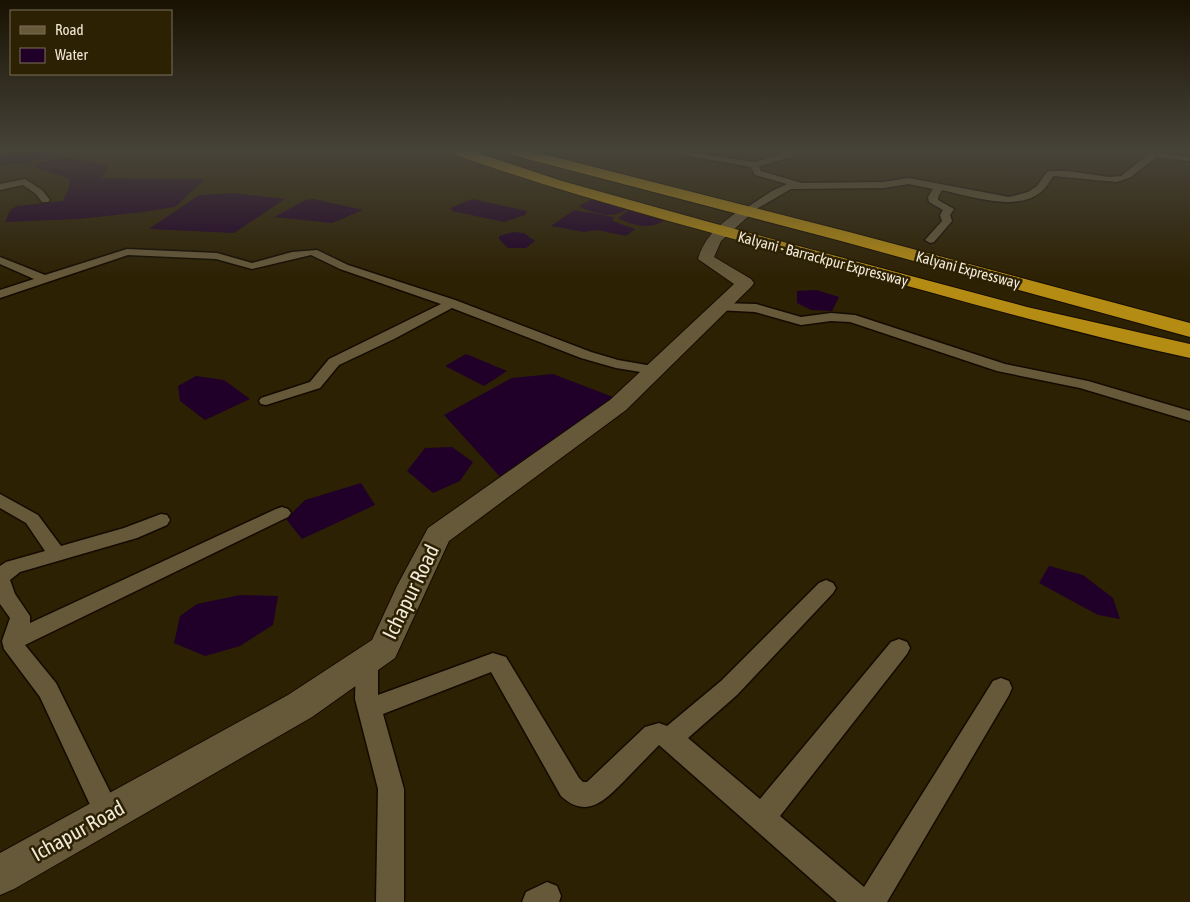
<svg xmlns="http://www.w3.org/2000/svg" width="1190" height="902" font-family="'Asap Condensed',sans-serif">
  <style>
    .water { fill: #200029 }
    .lines { fill: none; stroke-linecap: round; stroke-linejoin: round }
    .street-casing { stroke: #140b00; stroke-width: 3 }
    .secondary-casing { stroke: #140b00; stroke-width: 2 }
    .highway-casing { stroke: #140b00; stroke-width: 2 }
    .street { fill: #66593a; fill-rule: evenodd }
    .secondary { fill: #66593a; fill-rule: evenodd }
    .highway { fill: #b58c13; fill-rule: evenodd }
    .labels { text-anchor: middle; stroke-width: 5; stroke-linejoin: round; paint-order: stroke }
    .far-street-label { font-size: 15px; fill: #f1e9d8; stroke: #2d2103 }
    .near-street-label { font-size: 21px; fill: #f1e9d8; stroke: #2d2103 }
  </style>
  <rect width="100%" height="100%" fill="#2d2103"/>
  <!-- water -->
  <path class="water" d="M 5,152 L 51,152 L 56,156 L 23,164 L 10,164 L 0,166 L 0,154 Z
    M 63,157 L 109,165 L 101,178 L 205,179 L 175,207 L 143,212 L 79,219 L 5,222 L 11,209 L 17,206 L 63,201 L 69,188 L 69,179 L 34,167 L 33,164 Z
    M 233,193 L 285,199 L 234,233 L 149,229 L 199,195 Z
    M 595,198 L 633,204 C 629,207 624,212 620,213 C 609,218 588,212 579,206 Z
    M 313,199 L 363,210 L 332,223 L 274,217 L 306,200 Z
    M 472,199 L 527,211 L 525,215 L 504,222 L 452,211 L 451,208 Z
    M 630,209 L 667,218 C 653,231 634,226 618,218 Z
    M 574,210 L 614,217 L 613,221 L 635,229 L 626,236 L 597,230 L 584,232 L 551,226 Z
    M 513,232 L 524,233 L 535,241 L 526,248 L 508,248 L 499,239 L 499,236 Z
    M 816,290 L 839,297 L 832,311 L 811,310 L 797,303 L 797,291 Z
    M 466,354 L 507,371 L 484,386 L 445,366 Z
    M 553,374 L 613,397 L 502,479 L 444,415 L 512,378 Z
    M 196,376 L 224,380 L 250,399 L 205,420 L 180,401 L 178,386 Z
    M 452,447 L 473,462 L 460,481 L 433,493 L 407,471 L 425,448 Z
    M 361,483 L 375,505 L 302,539 L 286,519 L 305,500 Z
    M 1049,566 L 1083,575 L 1113,598 L 1120,619 L 1098,615 L 1039,583 Z
    M 240,595 L 278,596 L 273,625 L 240,646 L 205,656 L 174,643 L 180,616 L 197,604 Z"/>
  <g class="lines">
    <defs>
      <path id="street" d="M 0,152 L 5,152 L 0,155 Z
        M 666,152 L 689,152 L 754,162 L 783,154 L 782,152 L 791,152 L 793,155 L 792,157 L 759,166 L 761,171 L 802,183 L 883,182 L 909,178 L 1009,197 L 1028,192 L 1037,186 L 1047,172 L 1050,171 L 1068,171 L 1109,177 L 1121,176 L 1151,152 L 1190,157 L 1190,161 L 1156,157 L 1131,177 L 1117,182 L 1053,176 C 1050,181 1047,186 1044,189 C 1021,214 970,196 942,190 L 938,197 L 938,200 L 954,209 L 950,215 L 952,221 L 934,242 L 930,243 L 925,240 L 942,221 L 940,215 L 943,210 L 929,202 L 928,197 L 933,189 L 909,184 L 883,188 L 791,189 L 746,215 L 741,212 L 743,210 L 772,191 L 787,184 L 755,175 L 751,167 Z
        M 25,179 L 42,190 L 50,200 L 48,202 L 42,202 L 36,194 L 23,185 L 0,190 L 0,184 Z
        M 127,249 L 217,253 L 252,263 L 292,252 L 317,250 L 348,265 L 455,300 L 591,352 L 618,360 L 658,367 L 660,370 L 653,374 L 616,368 L 581,358 L 452,308 L 394,339 L 339,365 L 320,388 L 266,405 L 261,404 L 259,401 L 261,398 L 310,382 L 329,359 L 441,304 L 340,269 L 311,255 L 252,269 L 216,259 L 128,255 L 0,298 L 0,290 L 34,279 L 0,264 L 0,257 L 45,275 Z
        M 720,303 L 756,304 L 801,317 L 831,313 L 855,315 L 1005,364 L 1088,381 L 1190,411 L 1190,421 L 1080,388 L 997,371 L 850,322 L 831,321 L 801,325 L 755,312 L 716,310 L 714,307 L 716,304 Z
        M 0,494 L 38,515 L 61,546 L 124,528 L 161,514 L 167,515 L 170,520 L 167,525 L 137,538 L 20,572 L 10,580 L 15,594 L 30,616 L 30,623 L 276,509 L 282,507 L 288,509 L 291,513 L 288,517 L 25,645 L 56,683 L 117,806 L 121,815 L 117,824 L 108,828 L 99,824 L 40,697 L 4,649 L 2,641 L 10,618 L 0,604 L 0,566 L 6,562 L 45,551 L 26,523 L 0,508 Z
        M 826,580 L 833,583 L 836,588 L 833,593 L 737,695 L 688,738 L 760,799 L 891,642 L 899,639 L 907,642 L 910,648 L 907,654 L 780,816 L 864,887 L 993,681 L 1001,678 L 1009,681 L 1012,688 L 1009,695 L 887,902 L 837,902 L 659,745 C 648,756 637,768 626,779 C 607,798 588,821 561,796 L 491,672 L 383,714 L 404,789 L 404,902 L 376,902 L 378,789 L 355,699 L 356,662 L 359,655 L 367,653 L 375,655 L 378,662 L 378,695 L 493,653 L 506,657 L 579,778 L 583,782 L 587,782 L 645,727 L 659,723 L 667,726 L 721,681 L 819,583 Z
        M 547,882 L 557,886 L 561,896 L 559,902 L 522,902 L 526,892 Z"/>
      <path id="secondary" d="M 746,208 L 751,209 L 753,212 L 721,241 L 714,257 L 751,279 L 754,283 L 751,287 L 626,410 L 449,541 L 395,658 L 312,717 L 14,889 L 0,895 L 0,853 L 288,695 L 372,640 L 397,586 L 428,528 L 610,400 L 734,284 L 698,259 C 705,235 722,223 741,209 Z"/>
      <path id="highway" d="M 453,152 L 475,152 L 562,181 L 709,222 L 1027,307 L 1190,344 L 1190,358 C 1072,333 957,299 841,268 C 712,233 582,199 455,155 Z
        M 510,152 L 535,152 L 853,233 L 1190,323 L 1190,337 L 841,241 L 512,155 Z"/>
    </defs>
    <!-- street casing -->
    <use href="#street" class="street-casing"/>
    <!-- secondary casing -->
    <use href="#secondary" class="secondary-casing"/>
    <!-- highway casing -->
    <use href="#highway" class="highway-casing"/>
    <!-- street -->
    <use href="#street" class="street"/>
    <!-- secondary -->
    <use href="#secondary" class="secondary"/>
    <!-- highway -->
    <use href="#highway" class="highway"/>
  </g>
  <!-- sky -->
  <linearGradient id="sky" x2="0" y2="1"><stop stop-color="#191202"/><stop offset="0.54" stop-color="#464339"/><stop offset="1" stop-color="#464339" stop-opacity="0"/></linearGradient>
  <rect width="1190" height="279" fill="url(#sky)"/>
  <g class="labels">
    <!-- far-street labels -->
    <g class="far-street-label">
      <text transform="translate(823 259) rotate(15)" y="5">Kalyani - Barrackpur Expressway</text>
      <text transform="translate(968 270) rotate(15)" y="5">Kalyani Expressway</text>
    </g>
    <!-- near-street labels -->
    <g class="near-street-label">
      <text transform="translate(411 592) rotate(-64)" y="7">Ichapur Road</text>
      <text transform="translate(78 831) rotate(-29)" y="7">Ichapur Road</text>
    </g>
  </g>
  <!-- legend -->
  <rect x="10" y="10" width="162" height="65" fill="#2d2103" stroke="#7b7158"/>
  <rect x="20" y="26" width="25" height="8" fill="#66593a" stroke="#7b7158"/>
  <text x="55" y="35" font-size="15" fill="#f1e9d8">Road</text>
  <rect x="20" y="48" width="25" height="15" fill="#200029" stroke="#7b7158"/>
  <text x="55" y="60" font-size="15" fill="#f1e9d8">Water</text>
</svg>
